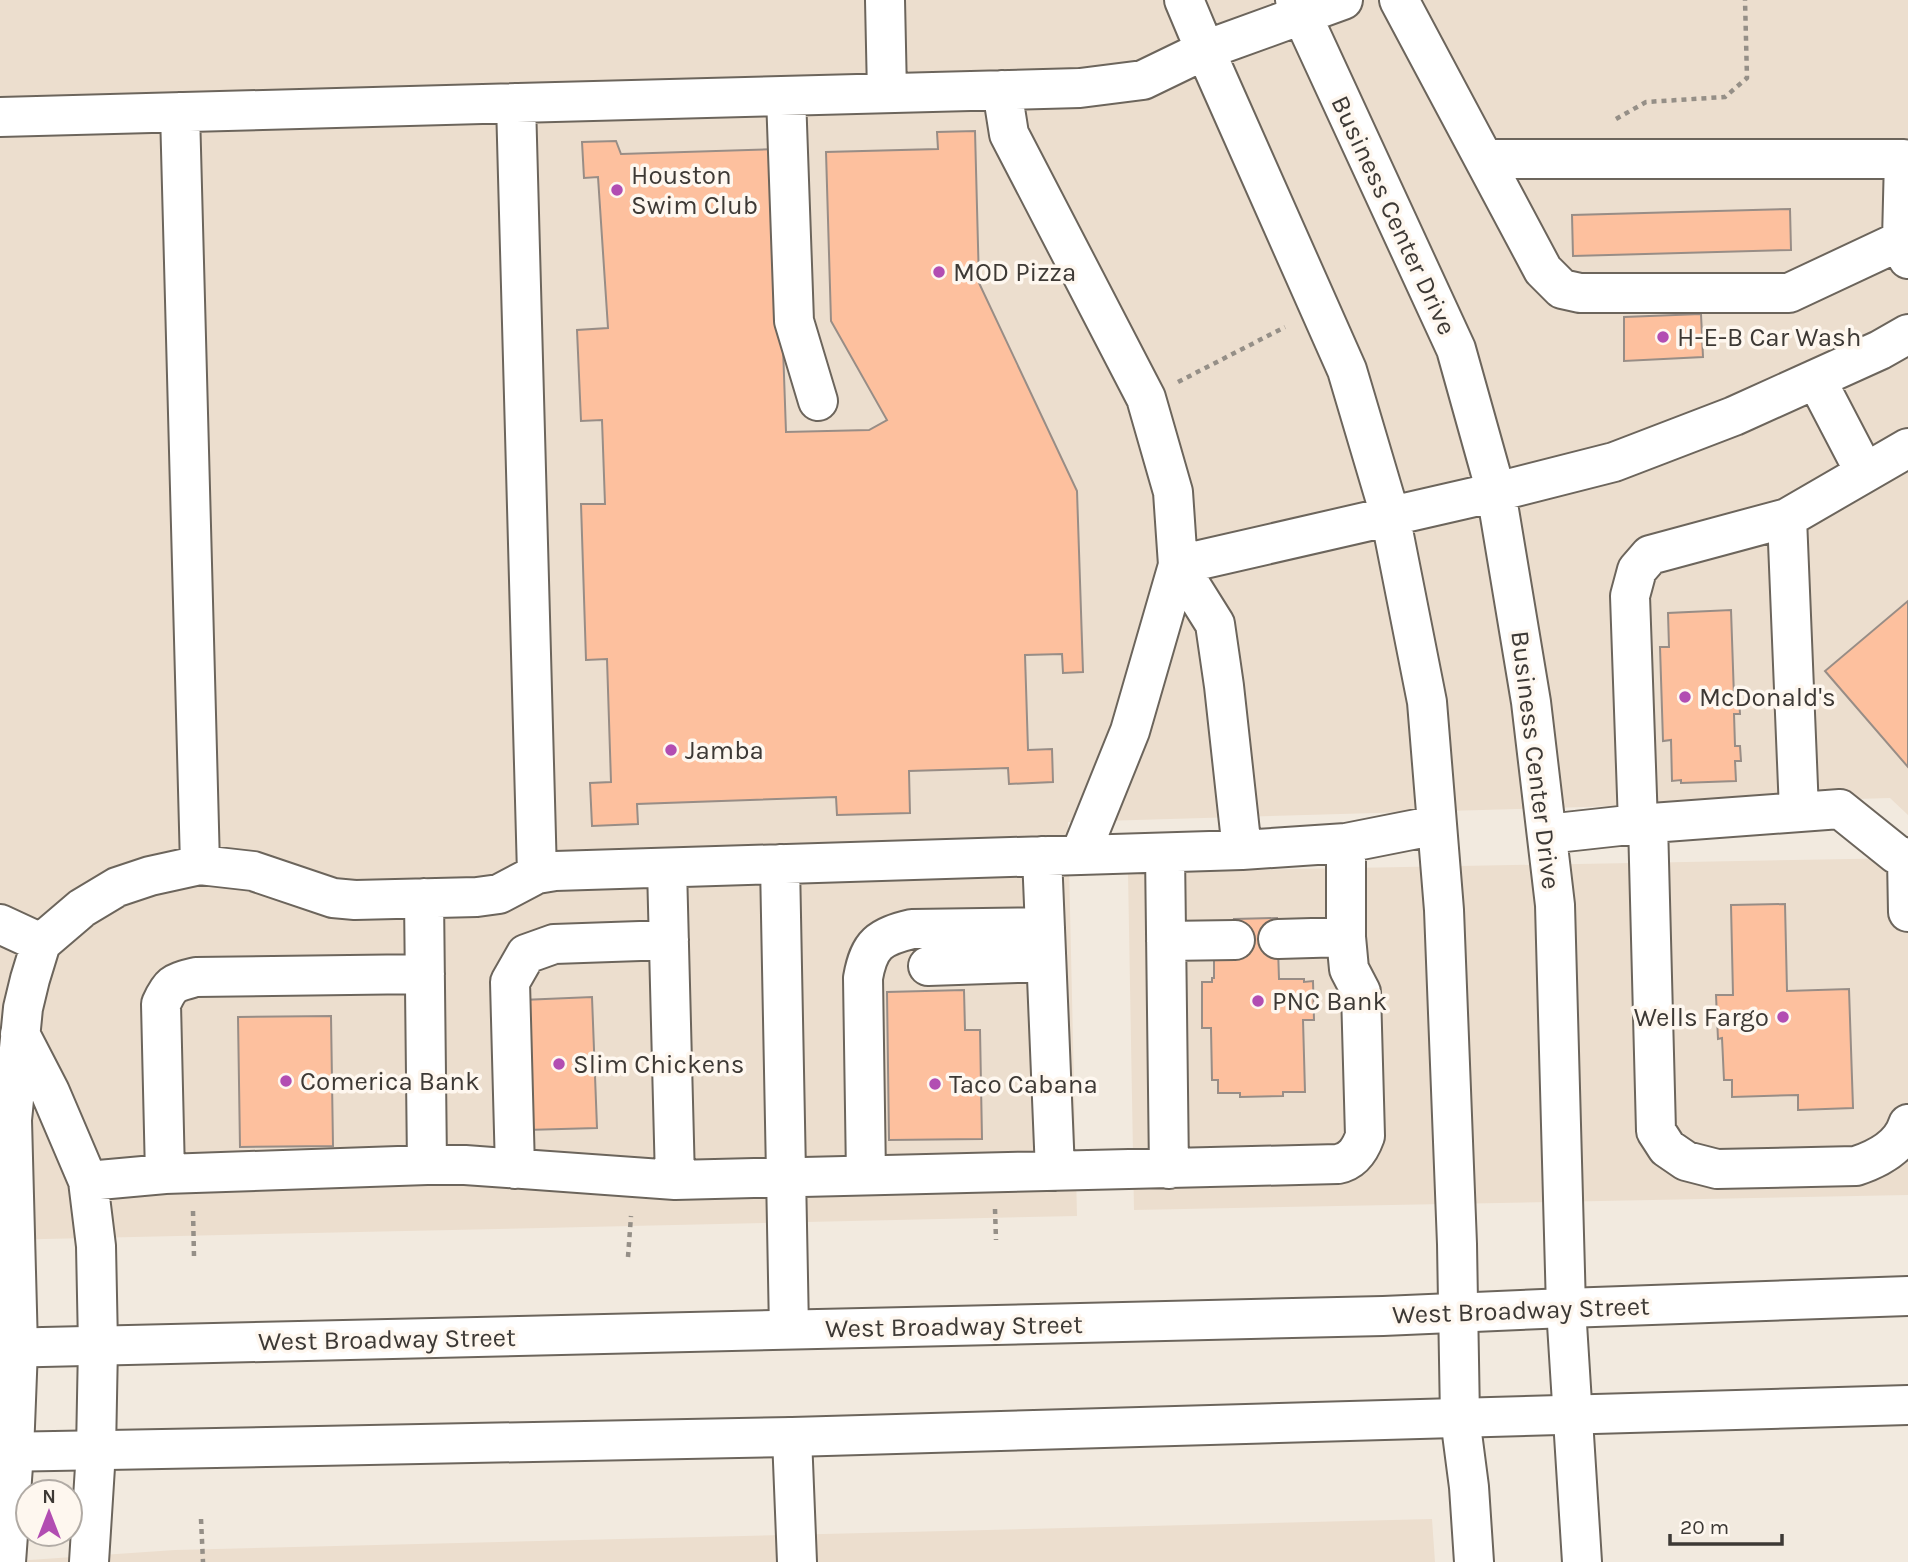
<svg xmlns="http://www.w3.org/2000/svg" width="1908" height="1562" font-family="Karla,sans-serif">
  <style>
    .built { fill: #ecdece }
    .building { fill: #fdc09e; stroke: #988d86; stroke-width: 2 }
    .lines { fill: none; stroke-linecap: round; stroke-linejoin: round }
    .minor-casing { stroke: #6c655c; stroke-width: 42 }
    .major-casing { stroke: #6c655c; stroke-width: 42 }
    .path { stroke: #958f87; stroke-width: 4.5; stroke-dasharray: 5 5; stroke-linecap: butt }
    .minor { stroke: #fff; stroke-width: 38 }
    .major { stroke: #fff; stroke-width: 38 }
    .poi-dot { fill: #b24db2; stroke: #fef7ef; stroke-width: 2.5 }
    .labels { text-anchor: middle; stroke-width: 7; stroke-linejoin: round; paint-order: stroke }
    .poi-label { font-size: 26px; fill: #3d3935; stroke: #fef7ef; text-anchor: start }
    .street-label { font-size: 26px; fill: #3d3935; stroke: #fef7ef }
  </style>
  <rect width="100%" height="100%" fill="#f2eadf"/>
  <!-- built -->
  <path class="built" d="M 0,0 L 1908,0 L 1908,815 L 1890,798 L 1068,822 L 1077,1216 L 0,1240 Z
    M 1908,858 L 1908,1195 L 1134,1210 L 1128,872 Z
    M 1432,1519 L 1435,1562 L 0,1562 L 175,1550 Z"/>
  <!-- building -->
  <path class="building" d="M 975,131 L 979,283 L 1077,491 L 1083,672 L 1063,673 L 1062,654 L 1025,655 L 1028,750 L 1052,749 L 1053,782 L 1009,784 L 1008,768 L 909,771 L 910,813 L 837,815 L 836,797 L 637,804 L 638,824 L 592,826 L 590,783 L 611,782 L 607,659 L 586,660 L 581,504 L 605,504 L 602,420 L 581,421 L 577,330 L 608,328 L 598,177 L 584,178 L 582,142 L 616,141 L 621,154 L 776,149 L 786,432 L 869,430 L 887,420 L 831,321 L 826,152 L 938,149 L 937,132 Z
    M 1790,209 L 1791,250 L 1573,256 L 1572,215 Z
    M 1701,314 L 1703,357 L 1624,361 L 1624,317 Z
    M 1908,601 L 1908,767 L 1825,671 Z
    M 1731,610 L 1734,697 L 1739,697 L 1740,714 L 1734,714 L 1735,746 L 1740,746 L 1741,761 L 1735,761 L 1736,781 L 1681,783 L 1681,780 L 1672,781 L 1671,740 L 1663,741 L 1660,647 L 1669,647 L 1668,613 Z
    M 1785,904 L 1787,991 L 1849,989 L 1853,1108 L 1798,1110 L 1798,1095 L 1732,1097 L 1732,1080 L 1724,1080 L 1722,1038 L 1718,1039 L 1716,995 L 1733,995 L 1731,905 Z
    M 1277,918 L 1279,979 L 1304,979 L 1304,982 L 1313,981 L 1314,1020 L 1303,1020 L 1305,1092 L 1283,1092 L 1283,1096 L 1240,1097 L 1240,1093 L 1218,1093 L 1218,1080 L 1212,1080 L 1211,1028 L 1202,1028 L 1202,982 L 1212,982 L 1212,978 L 1214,978 L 1214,959 L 1236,959 L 1234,919 Z
    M 964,990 L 965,1030 L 980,1030 L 982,1139 L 889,1140 L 887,992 Z
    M 592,997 L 597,1128 L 526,1130 L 522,1000 Z
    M 331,1016 L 333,1146 L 240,1147 L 238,1017 Z"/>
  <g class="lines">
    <defs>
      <path id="minor" d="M 885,0 L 887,93
        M 1184,0 L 1205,50 L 1347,370 L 1390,515 L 1427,702 L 1444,910 L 1457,1244 L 1460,1418 L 1469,1487 L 1474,1562
        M 1295,0 L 1456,349 L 1496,492 L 1531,702 L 1555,905 L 1566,1308 L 1582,1562
        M 1399,0 L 1543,270 L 1562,289 L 1580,293 L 1789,293 L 1902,240
        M 1002,90 L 1009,134 L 1146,398 L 1173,492 L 1178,565 L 1130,731 L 1080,855
        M 786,96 L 794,321 L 818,401
        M 516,103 L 537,874
        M 180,112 L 200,865
        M 0,117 L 1080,88 L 1143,80 L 1205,50 L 1343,0
        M 1484,159 L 1904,159 L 1902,240 L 1908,259
        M 1816,379 L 1865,473
        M 1787,518 L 1799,811
        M 1648,823 L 1656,1131 L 1667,1148 L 1686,1161 L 1717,1169 L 1856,1166 C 1877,1159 1901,1147 1908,1124
        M 1638,824 L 1630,596 L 1637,570 L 1650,555 L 1787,518 L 1908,448
        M 1547,834 L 1638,824 L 1840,809 L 1896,854 L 1908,859
        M 1242,850 L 1224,686 L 1215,624 L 1178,565 L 1496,492 L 1614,462 L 1734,416 L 1880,350 L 1908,334
        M 1165,853 L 1169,1169
        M 1042,856 L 1055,1171
        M 1907,859 L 1908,912
        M 780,864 L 789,1329
        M 667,868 L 675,1180
        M 424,898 L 427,1165
        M 0,924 L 41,943
        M 1278,939 L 1346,937
        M 1166,941 L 1235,940
        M 41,943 L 82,908 L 117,887 L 150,876 L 200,865 L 253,871 L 333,898 L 355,900 L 477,897 L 499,894 L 537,874 L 555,871 L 1242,850 L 1346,843 L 1437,825
        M 928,966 L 1046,962
        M 20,1034 L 50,1092 L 88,1181 L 96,1246 L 98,1345 L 96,1451 L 89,1562
        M 515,1169 L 510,982 L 526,954 L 554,944 L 669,940
        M 165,1174 L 161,1004 C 171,982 174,983 196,977 L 425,974
        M 866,1175 L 863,978 C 869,944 879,937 912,929 L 1045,927
        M 88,1181 L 165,1174 L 427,1165 L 465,1165 L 675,1180 L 1338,1164 C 1353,1161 1360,1150 1365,1136 L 1361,992 L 1349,969 L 1346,937 L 1346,843
        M 792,1437 L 797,1562
        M 6,1562 L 14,1452 L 18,1348 L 12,1120 L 23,1008 L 30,979 L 41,943"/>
      <path id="major" d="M 0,1348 L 1383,1316 L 1566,1308 L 1908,1296
        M 0,1452 L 792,1437 L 1908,1405"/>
    </defs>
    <!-- minor casing -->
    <use href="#minor" class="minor-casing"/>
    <!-- major casing -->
    <use href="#major" class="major-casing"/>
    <!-- path -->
    <path class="path" d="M 1616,119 L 1646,102 L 1725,97 L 1747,78 L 1745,0
      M 1178,382 L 1285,327
      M 995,1209 L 996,1240
      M 193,1211 L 194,1256
      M 628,1257 L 631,1216
      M 201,1519 L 203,1562"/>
    <!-- minor -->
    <use href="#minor" class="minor"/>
    <!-- major -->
    <use href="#major" class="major"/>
  </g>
  <!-- markers -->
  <g class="poi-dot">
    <circle cx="617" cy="190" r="7"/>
    <circle cx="939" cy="272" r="7"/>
    <circle cx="1663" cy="337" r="7"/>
    <circle cx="1685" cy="697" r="7"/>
    <circle cx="671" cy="750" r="7"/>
    <circle cx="1258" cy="1001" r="7"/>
    <circle cx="1783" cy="1017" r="7"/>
    <circle cx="559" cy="1064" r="7"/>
    <circle cx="286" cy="1081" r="7"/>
    <circle cx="935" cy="1084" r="7"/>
  </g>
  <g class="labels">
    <!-- poi labels -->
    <g class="poi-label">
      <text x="631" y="184">Houston<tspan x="631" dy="30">Swim Club</tspan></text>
      <text x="953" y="281">MOD Pizza</text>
      <text x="1677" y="346">H-E-B Car Wash</text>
      <text x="1699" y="706">McDonald's</text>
      <text x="685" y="759">Jamba</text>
      <text x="1272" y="1010">PNC Bank</text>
      <text x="1769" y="1026" text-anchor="end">Wells Fargo</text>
      <text x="573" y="1073">Slim Chickens</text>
      <text x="300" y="1090">Comerica Bank</text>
      <text x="949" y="1093">Taco Cabana</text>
    </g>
    <!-- street labels -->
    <g class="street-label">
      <text transform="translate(1394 215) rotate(65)" y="9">Business Center Drive</text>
      <text transform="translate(1536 760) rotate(83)" y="9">Business Center Drive</text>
      <text transform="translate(1521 1310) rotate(-2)" y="9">West Broadway Street</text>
      <text transform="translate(954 1326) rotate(-1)" y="9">West Broadway Street</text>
      <text transform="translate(387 1339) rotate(-1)" y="9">West Broadway Street</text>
    </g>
  </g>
  <!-- north arrow -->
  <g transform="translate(49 1513)"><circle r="33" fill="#fef7ef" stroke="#b1aba5" stroke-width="2"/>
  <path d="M0-5L12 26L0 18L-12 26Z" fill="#b24db2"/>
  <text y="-10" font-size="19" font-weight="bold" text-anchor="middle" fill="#3d3935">N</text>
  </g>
  <!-- scale -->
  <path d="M1670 1534v10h112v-10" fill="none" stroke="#3d3935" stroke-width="3.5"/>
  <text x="1680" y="1534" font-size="21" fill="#3d3935" stroke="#fef7ef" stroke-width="5" paint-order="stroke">20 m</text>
</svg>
